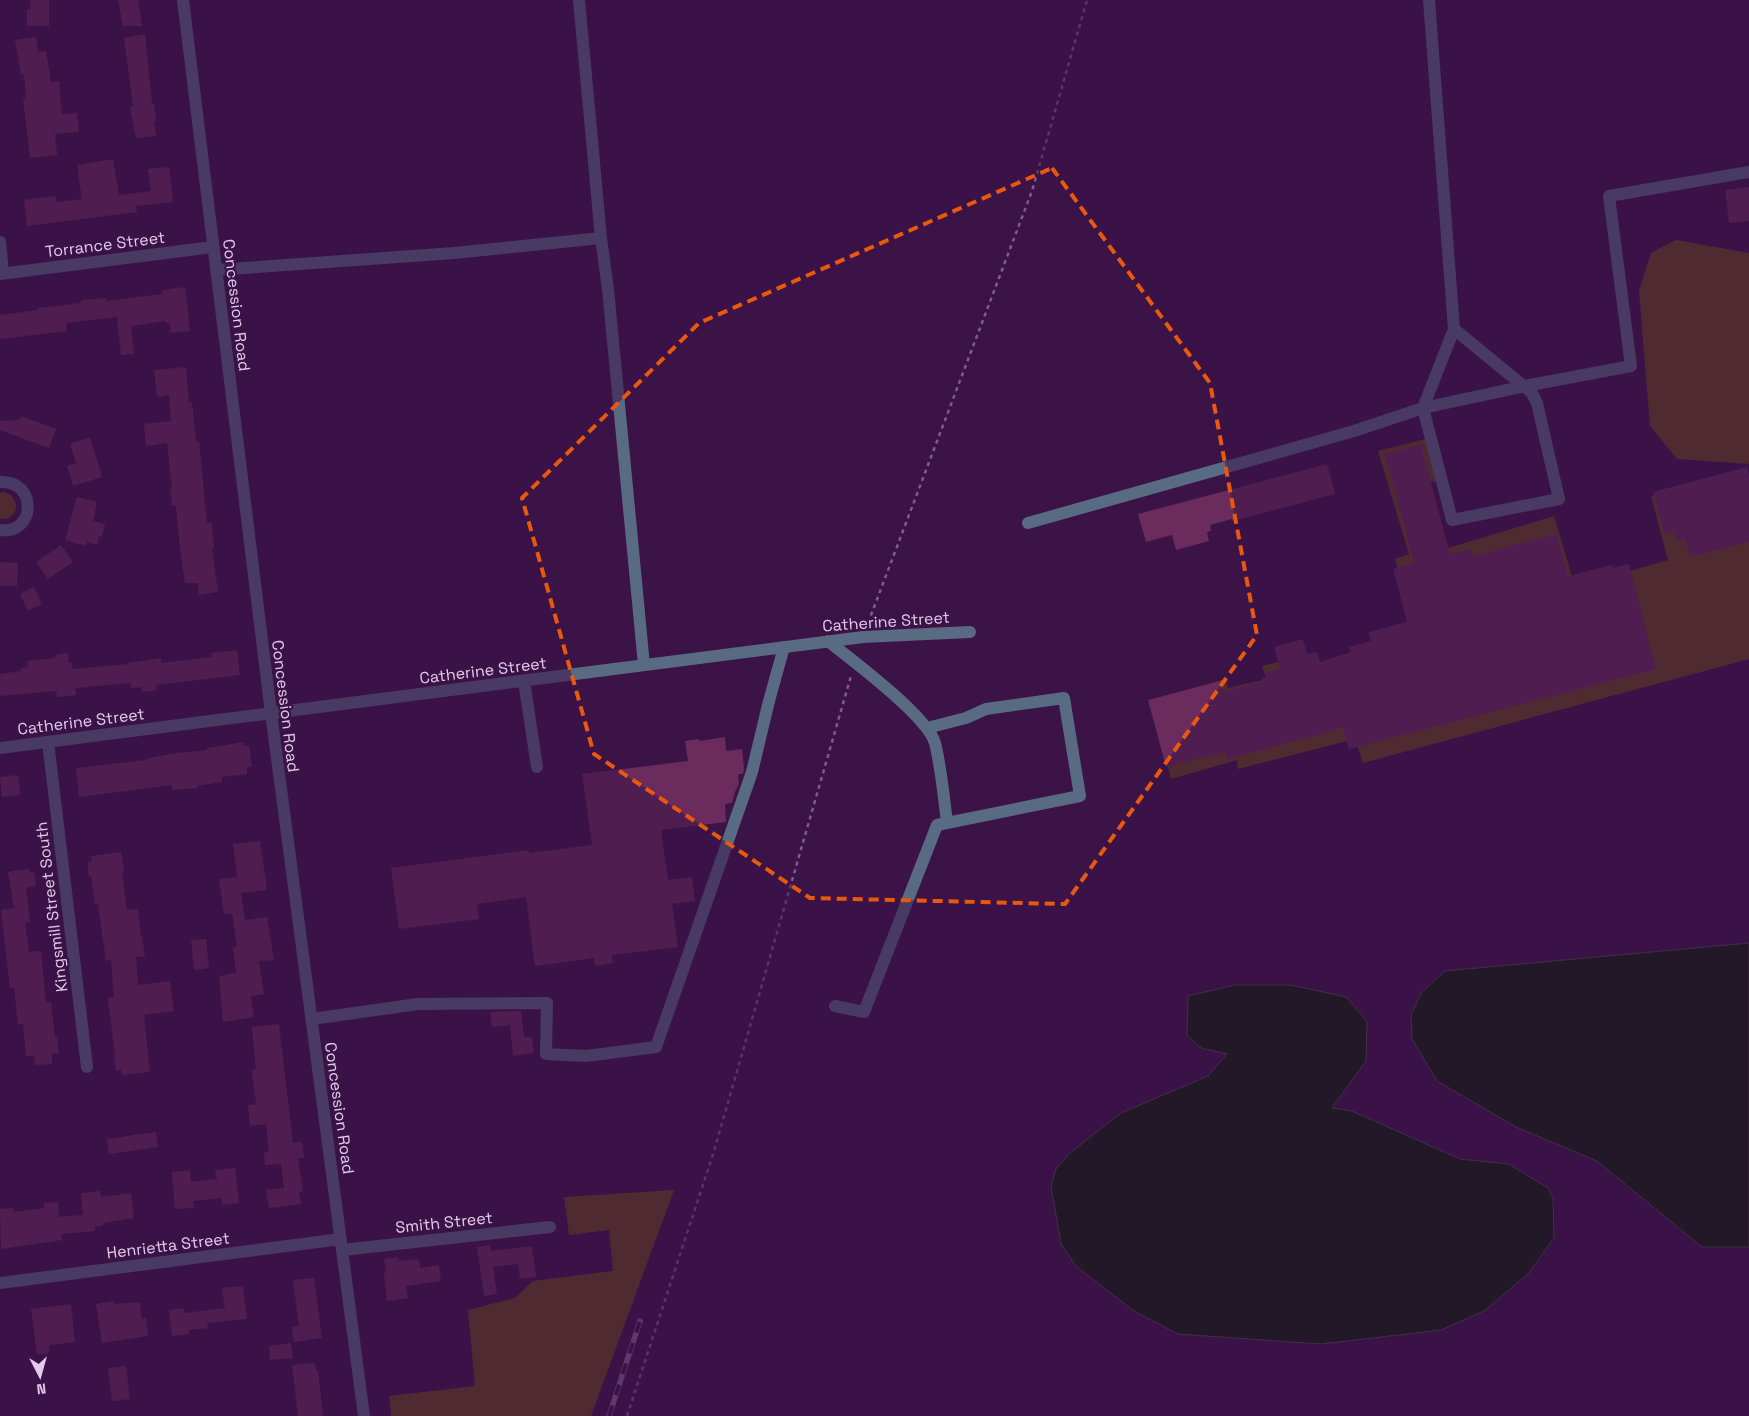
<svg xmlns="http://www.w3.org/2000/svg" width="1749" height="1416" font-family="'Space Grotesk',sans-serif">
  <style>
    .green { fill: #684a17 }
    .water { fill: #071f00; stroke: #495346 }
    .building { fill: #6b2b5c }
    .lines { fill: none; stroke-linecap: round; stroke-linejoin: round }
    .path { stroke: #7e5d88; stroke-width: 2.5; stroke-dasharray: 4 4; stroke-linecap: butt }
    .minor { stroke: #596a83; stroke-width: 12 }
    .rail-casing { stroke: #896993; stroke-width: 5.5 }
    .rail { stroke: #3b1347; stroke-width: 4; stroke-dasharray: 11; stroke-linecap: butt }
    .marked { fill: none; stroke: #e8590c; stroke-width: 4; stroke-dasharray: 10 6; stroke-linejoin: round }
    .labels { text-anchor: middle; stroke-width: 4.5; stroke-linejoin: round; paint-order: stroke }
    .street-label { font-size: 16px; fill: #e2cbea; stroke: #3b1347 }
  </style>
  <rect width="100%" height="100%" fill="#3b1347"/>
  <!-- green -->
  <path class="green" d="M 1676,240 L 1749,253 L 1749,464 L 1677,459 L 1650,426 L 1639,291 L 1651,253 Z
    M 1426,439 L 1439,481 L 1429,482 L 1448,548 L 1554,516 L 1575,587 L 1668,560 L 1651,496 L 1745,470 L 1749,483 L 1749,659 L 1363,763 L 1355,739 L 1238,769 L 1237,760 L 1171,779 L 1151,702 L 1226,679 L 1228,688 L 1267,679 L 1262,666 L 1311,654 L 1333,677 L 1326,660 L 1418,633 L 1395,559 L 1409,554 L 1378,451 Z
    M 4,492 C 22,497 19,521 0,519 L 0,493 Z
    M 674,1190 L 591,1416 L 391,1416 L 389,1396 L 475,1386 L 468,1310 L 515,1298 L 533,1281 L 613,1271 L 609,1230 L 569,1235 L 564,1197 Z"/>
  <!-- water -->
  <path class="water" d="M 1749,943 L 1749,1247 L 1702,1247 L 1597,1161 L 1516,1127 L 1437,1081 L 1412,1039 L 1411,1016 L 1421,993 L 1445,971 Z
    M 1235,985 L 1291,985 L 1346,997 L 1367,1021 L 1366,1061 L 1332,1108 L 1352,1111 L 1460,1159 L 1509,1164 L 1548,1188 L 1553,1198 L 1554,1238 L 1529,1273 L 1484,1311 L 1441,1330 L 1321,1344 L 1178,1334 L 1134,1311 L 1076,1266 L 1061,1244 L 1051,1186 L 1056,1169 L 1070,1153 L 1121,1113 L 1208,1076 L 1227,1054 L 1201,1048 L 1187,1035 L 1188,996 Z"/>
  <!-- building -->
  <path class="building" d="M 31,0 L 49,0 L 49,26 L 27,26 L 27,9 L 30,9 Z
    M 118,0 L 138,0 L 142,26 L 123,26 Z
    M 145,34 L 152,104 L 154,104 L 156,122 L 154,122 L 156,136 L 136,138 L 130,107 L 133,106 L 124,38 Z
    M 36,37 L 38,52 L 46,51 L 51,82 L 59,81 L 62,114 L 77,113 L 79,132 L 55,134 L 57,155 L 30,158 L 23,99 L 26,99 L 24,74 L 21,75 L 15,40 Z
    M 113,159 L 119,195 L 151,191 L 148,169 L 169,167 L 173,202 L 136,206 L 137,212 L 27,226 L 24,200 L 56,196 L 57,202 L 82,199 L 77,165 Z
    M 1749,187 L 1749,221 L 1729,223 L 1725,190 Z
    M 185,287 L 190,331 L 171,333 L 170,323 L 166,323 L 165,321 L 131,326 L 134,354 L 121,355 L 117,317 L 66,323 L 67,331 L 0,339 L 0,315 L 38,310 L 38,308 L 81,303 L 81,300 L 106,298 L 107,301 L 162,294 L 162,290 Z
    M 186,367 L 189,403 L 192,402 L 196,442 L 199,442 L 207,523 L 212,523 L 214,549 L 212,549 L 218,592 L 199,595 L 198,583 L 185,583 L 180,549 L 176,506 L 172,506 L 170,488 L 172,488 L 167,443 L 146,446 L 144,424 L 171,421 L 169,395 L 157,397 L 154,370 Z
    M 21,416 L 56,429 L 49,448 L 0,430 L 0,421 L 19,420 Z
    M 90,437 L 102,477 L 73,486 L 67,466 L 76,463 L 70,444 Z
    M 1421,445 L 1450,554 L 1471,549 L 1473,556 L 1557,534 L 1568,576 L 1612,565 L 1613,568 L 1629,564 L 1656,669 L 1349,749 L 1343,728 L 1227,759 L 1225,752 L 1166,767 L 1148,700 L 1220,681 L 1223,692 L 1263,681 L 1262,678 L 1267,677 L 1266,672 L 1280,669 L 1274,647 L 1303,639 L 1307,654 L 1317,652 L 1320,662 L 1351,654 L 1349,647 L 1371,641 L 1369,632 L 1407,622 L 1393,569 L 1414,563 L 1385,454 Z
    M 1327,464 L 1335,494 L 1233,521 L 1232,519 L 1210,525 L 1211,531 L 1207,532 L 1209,541 L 1176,550 L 1172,535 L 1146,542 L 1138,514 Z
    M 1747,467 L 1749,476 L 1749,542 L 1690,557 L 1685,538 L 1676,540 L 1674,531 L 1664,534 L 1653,492 Z
    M 77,497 L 97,502 L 93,521 L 105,524 L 102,537 L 99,536 L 97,545 L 87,542 L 86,546 L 65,540 Z
    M 61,545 L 73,562 L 48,579 L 36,562 Z
    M 0,562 L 18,563 L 17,586 L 0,586 Z
    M 34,587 L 42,604 L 28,611 L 20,594 Z
    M 237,650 L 240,675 L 156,685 L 157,690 L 142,692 L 141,687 L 131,688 L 131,683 L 75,688 L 76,695 L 57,697 L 56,691 L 0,696 L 0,674 L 21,671 L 21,668 L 28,667 L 27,661 L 55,658 L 55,655 L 68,653 L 69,663 L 72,663 L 72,669 L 128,664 L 128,663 L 161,658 L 161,663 L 212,657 L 211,653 Z
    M 725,737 L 726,751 L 742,749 L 744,769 L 743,774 L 738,774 L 739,784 L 735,792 L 732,803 L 725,804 L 726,822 L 661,830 L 668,880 L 692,877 L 695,901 L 672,904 L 678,947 L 612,955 L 613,963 L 595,966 L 594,958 L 535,966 L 526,897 L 477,904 L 479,919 L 399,929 L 391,868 L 529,850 L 529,853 L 592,845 L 582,774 L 688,761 L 685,741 L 699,739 L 699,741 Z
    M 244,742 L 244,746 L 249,746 L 252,767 L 247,767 L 247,774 L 222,777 L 222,782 L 197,786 L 198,788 L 172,790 L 172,785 L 79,797 L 76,768 L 146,760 L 146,759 L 169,754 L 207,750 L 207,748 Z
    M 18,775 L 20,795 L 2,797 L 0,777 Z
    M 260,841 L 267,890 L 241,893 L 245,920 L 267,917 L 274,960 L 259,961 L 264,994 L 251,996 L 254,1017 L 223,1022 L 219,976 L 236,973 L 233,947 L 237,947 L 232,913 L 224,914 L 219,879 L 237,877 L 233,844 Z
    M 121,852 L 124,871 L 122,872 L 127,910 L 138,909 L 141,936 L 142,936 L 145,956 L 136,957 L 138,985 L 170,981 L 174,1011 L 144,1015 L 150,1072 L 122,1075 L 121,1070 L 116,1070 L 114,1057 L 115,1056 L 108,998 L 114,997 L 111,960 L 106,961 L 98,904 L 95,904 L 91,876 L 89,876 L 87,862 L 92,861 L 91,856 Z
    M 29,869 L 29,873 L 34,872 L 36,885 L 26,888 L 30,922 L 25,923 L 29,952 L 41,951 L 46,1003 L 51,1002 L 55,1037 L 57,1037 L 59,1053 L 52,1054 L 52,1064 L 35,1065 L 34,1056 L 26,1056 L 23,1024 L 18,1024 L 14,988 L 10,988 L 1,910 L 14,908 L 8,872 Z
    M 206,939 L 209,968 L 194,970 L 191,940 Z
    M 521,1011 L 524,1037 L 532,1037 L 534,1053 L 513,1056 L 510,1025 L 492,1027 L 490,1012 Z
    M 279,1024 L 293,1143 L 302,1142 L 304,1158 L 298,1158 L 303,1191 L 299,1192 L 301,1204 L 269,1208 L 266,1190 L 284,1188 L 281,1164 L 265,1165 L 264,1152 L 269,1152 L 266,1124 L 250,1126 L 248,1105 L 256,1104 L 252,1070 L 256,1069 L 252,1027 Z
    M 156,1132 L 158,1147 L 109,1154 L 107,1139 Z
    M 235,1168 L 239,1203 L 222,1205 L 221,1198 L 193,1201 L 194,1208 L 175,1209 L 172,1172 L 190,1170 L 191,1182 L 217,1179 L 215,1170 Z
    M 100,1191 L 101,1197 L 131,1193 L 134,1218 L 103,1223 L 103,1226 L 95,1226 L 95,1231 L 61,1234 L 62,1240 L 1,1249 L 0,1209 L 13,1208 L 14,1212 L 44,1208 L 44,1203 L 58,1202 L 59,1217 L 83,1215 L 81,1193 Z
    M 490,1245 L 491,1251 L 532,1246 L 536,1277 L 520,1279 L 518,1264 L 493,1267 L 497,1294 L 484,1296 L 477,1247 Z
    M 398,1257 L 399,1261 L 419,1259 L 420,1268 L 439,1265 L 441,1281 L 406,1286 L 408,1298 L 387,1301 L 384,1272 L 386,1272 L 384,1259 Z
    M 314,1278 L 322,1338 L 294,1342 L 292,1327 L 299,1326 L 293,1280 Z
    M 243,1286 L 247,1319 L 207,1323 L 208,1328 L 189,1330 L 189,1334 L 172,1336 L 169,1310 L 184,1308 L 185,1313 L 225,1308 L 222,1288 Z
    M 114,1301 L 115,1304 L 140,1302 L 142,1319 L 146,1318 L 148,1336 L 102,1343 L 96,1304 Z
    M 71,1304 L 75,1342 L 51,1345 L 49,1346 L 50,1353 L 37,1355 L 31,1309 Z
    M 291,1343 L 293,1358 L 270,1360 L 269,1346 Z
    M 315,1363 L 316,1370 L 318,1370 L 323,1416 L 298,1416 L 292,1365 Z
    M 126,1366 L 130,1399 L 112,1401 L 108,1368 Z"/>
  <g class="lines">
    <!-- path -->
    <path class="path" d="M 868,623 L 1032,191 L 1087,0
      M 627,1416 L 714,1151 L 851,676"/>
    <!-- minor -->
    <path class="minor" d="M 183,0 L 271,713 L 364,1416
      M 579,0 L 601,238 L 608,289 L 644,665
      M 1429,0 L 1454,329 L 1423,408 L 1452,520 L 1559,499 L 1537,403 L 1532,393 L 1454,329
      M 0,242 L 3,273
      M 216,270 L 454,253 L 601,238
      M 0,274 L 213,247
      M 0,482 C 38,480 36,535 0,530
      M 1028,523 L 1354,431 L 1423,408 L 1525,386 L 1631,366 L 1609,196 L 1749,172
      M 828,641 C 852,660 927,716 935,743 C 941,767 944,798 947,823
      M 524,681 L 537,767
      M 48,742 L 87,1067
      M 0,748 L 863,637 L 970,632
      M 835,1006 L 864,1012 L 937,825 L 1080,796 L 1064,698 L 986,709 L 966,718 L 927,728
      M 312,1019 L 418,1004 L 547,1003 L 546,1054 L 586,1056 L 656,1047 L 752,772 L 769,701 L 784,647
      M 342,1250 L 550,1227
      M 0,1283 L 341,1239"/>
    <defs>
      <path id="rail" d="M 609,1416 L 640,1321"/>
    </defs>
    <!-- rail casing -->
    <use href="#rail" class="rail-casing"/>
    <!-- rail -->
    <use href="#rail" class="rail"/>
  </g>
  <!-- marked area -->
  <path d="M0 0H1749V1416H0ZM 1052,168 L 1210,383 L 1257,635 L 1065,904 L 810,898 L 594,754 L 522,498 L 699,323 Z" fill="#3b1347" fill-opacity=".55" fill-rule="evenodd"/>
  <path class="marked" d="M 1052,168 L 1210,383 L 1257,635 L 1065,904 L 810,898 L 594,754 L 522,498 L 699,323 Z"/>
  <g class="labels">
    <!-- street labels -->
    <g class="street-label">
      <text transform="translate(105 244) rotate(-7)" y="6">Torrance Street</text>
      <text transform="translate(237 305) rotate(83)" y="6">Concession Road</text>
      <text transform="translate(886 621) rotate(-4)" y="6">Catherine Street</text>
      <text transform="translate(483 670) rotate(-7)" y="6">Catherine Street</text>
      <text transform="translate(286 706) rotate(83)" y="6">Concession Road</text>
      <text transform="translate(81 721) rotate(-7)" y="6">Catherine Street</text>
      <text transform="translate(51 907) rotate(-97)" y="6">Kingsmill Street South</text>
      <text transform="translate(340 1108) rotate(82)" y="6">Concession Road</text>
      <text transform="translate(444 1222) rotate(-6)" y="6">Smith Street</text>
      <text transform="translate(168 1245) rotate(-7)" y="6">Henrietta Street</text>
    </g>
  </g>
  <!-- north arrow -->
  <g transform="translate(40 1376) rotate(174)" stroke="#3b1347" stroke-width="4" paint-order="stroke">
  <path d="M0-4L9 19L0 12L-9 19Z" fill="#e2cbea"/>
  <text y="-8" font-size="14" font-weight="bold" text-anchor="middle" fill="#e2cbea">N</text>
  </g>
</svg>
